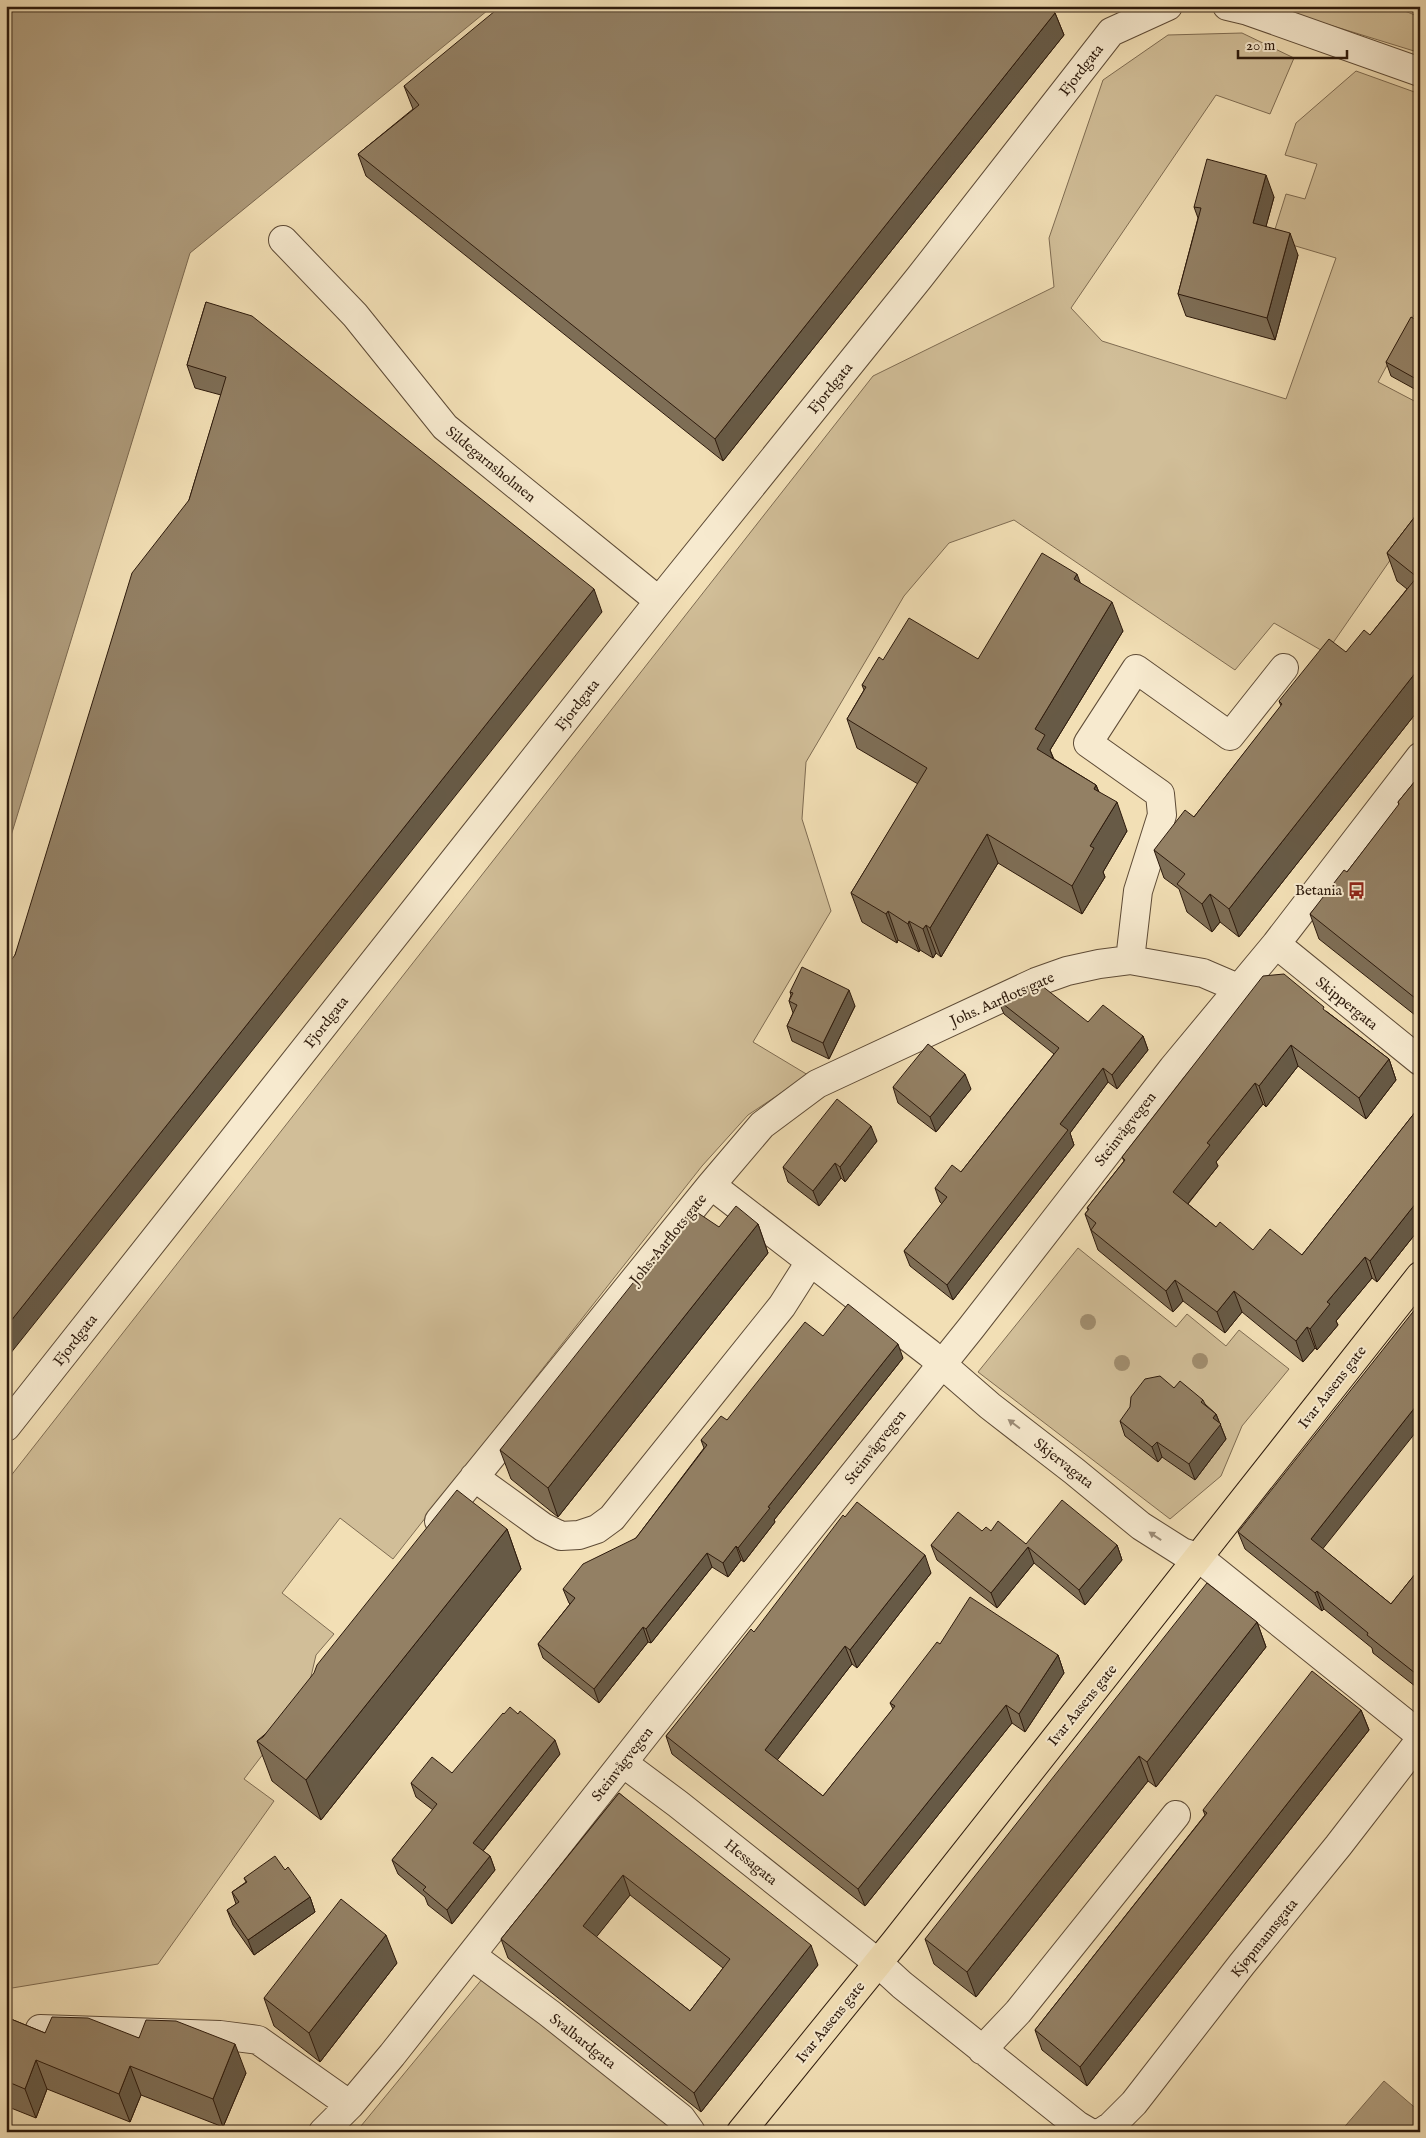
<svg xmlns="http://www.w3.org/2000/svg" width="1426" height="2138" font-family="'IM FELL English',serif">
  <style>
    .green { fill: #d1be98; stroke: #7f6c52 }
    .water { fill: #af9c7c; stroke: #7b684f }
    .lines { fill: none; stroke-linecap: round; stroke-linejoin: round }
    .minor-casing { stroke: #5e4b36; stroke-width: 30 }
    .major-casing { stroke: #2d1a0c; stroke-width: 30 }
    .minor { stroke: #f7eacf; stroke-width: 28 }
    .major { stroke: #f2dfb5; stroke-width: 28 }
    .tree { fill: #a18e6f }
    .wall { fill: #7e6e56; stroke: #2d1a0c; fill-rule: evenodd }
    .shaded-wall { fill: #675a46; stroke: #2d1a0c }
    .building { fill: #938064; stroke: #2d1a0c; fill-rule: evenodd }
    .oneway { fill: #9c8c77 }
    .labels { text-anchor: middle; stroke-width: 4; stroke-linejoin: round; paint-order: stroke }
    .street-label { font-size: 15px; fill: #2d1a0c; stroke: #f7eacf }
    .poi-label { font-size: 15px; fill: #2d1a0c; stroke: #f7eacf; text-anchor: end }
  </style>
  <rect width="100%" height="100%" fill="#f2dfb5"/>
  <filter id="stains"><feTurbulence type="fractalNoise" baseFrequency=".004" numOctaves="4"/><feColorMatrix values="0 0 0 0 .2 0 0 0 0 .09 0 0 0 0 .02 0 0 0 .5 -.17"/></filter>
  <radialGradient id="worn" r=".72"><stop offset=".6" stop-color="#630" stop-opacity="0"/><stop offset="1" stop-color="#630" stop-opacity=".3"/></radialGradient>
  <!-- green -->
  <path class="green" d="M 1268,6 L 1392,6 L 1420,17 L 1420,40 L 1414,51 Z
    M 1242,33 L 1294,58 L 1270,114 L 1216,95 L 1071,308 L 1102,341 L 1286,399 L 1336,258 L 1272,239 L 1286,194 L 1305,199 L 1317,164 L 1285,155 L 1296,123 L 1356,71 L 1420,94 L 1420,223 L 1417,228 L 1420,234 L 1420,304 L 1378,382 L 1420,404 L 1420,555 L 1402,543 L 1326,653 L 1274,623 L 1235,670 L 1014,520 L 949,543 L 904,596 L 806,762 L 802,819 L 831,911 L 753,1042 L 808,1075 L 748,1115 L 702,1166 L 393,1559 L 340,1518 L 282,1593 L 334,1634 L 316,1655 L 306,1698 L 244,1779 L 274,1801 L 158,1964 L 6,1989 L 6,1482 L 873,376 L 1054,287 L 1049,238 L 1103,80 L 1168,35 Z
    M 1078,1248 L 1176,1327 L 1187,1314 L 1226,1346 L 1239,1330 L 1289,1369 L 1242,1426 L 1221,1476 L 1170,1519 L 978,1372 Z
    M 483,1978 L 677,2132 L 356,2132 Z"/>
  <!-- water -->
  <path class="water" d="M 6,6 L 493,6 L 190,253 L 6,852 Z
    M 1384,2081 L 1420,2112 L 1420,2132 L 1340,2132 Z"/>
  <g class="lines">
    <defs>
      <path id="minor" d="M 1227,6 L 1248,11 L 1420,72
        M 283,240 L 355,315 L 445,427 L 659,601
        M 1276,944 L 1420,1061
        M 1130,960 L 1138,891 L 1162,815 L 1160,794 L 1088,743 L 1136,669 L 1230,736 L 1284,668
        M 711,1185 L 929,1353 L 990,1406 L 1074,1471 L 1141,1526 L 1182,1552 L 1198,1557 L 1420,1735
        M 6,1427 L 659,601 L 919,278 L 1111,32 L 1168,6
        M 474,1477 L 543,1527 L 561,1536 L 579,1535 L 597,1529 L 612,1518 L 782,1306 L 810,1262
        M 439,1521 L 711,1185 L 762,1125 L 817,1084 L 1036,982 L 1067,971 L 1099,964 L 1130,960 L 1203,973 L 1238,988
        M 623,1763 L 678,1804 L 878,1963 L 902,1985 L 1077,2125 L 1089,2132
        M 471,1955 L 549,2013 L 681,2118 L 691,2132
        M 40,2029 L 220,2035 L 258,2040 L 350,2105
        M 982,2050 L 1018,2012 L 1176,1815
        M 323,2132 L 350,2105 L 392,2055 L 666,1708 L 971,1328 L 1173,1068 L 1276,944 L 1420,757
        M 1102,2132 L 1111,2126 L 1134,2103 L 1242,1964 L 1338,1846 L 1420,1740"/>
      <path id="major" d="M 741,2132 L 895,1942 L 1420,1276"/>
    </defs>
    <!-- minor casing -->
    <use href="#minor" class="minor-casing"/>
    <!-- major casing -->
    <use href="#major" class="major-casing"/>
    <!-- minor -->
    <use href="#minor" class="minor"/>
    <!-- major -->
    <use href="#major" class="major"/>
  </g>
  <!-- trees -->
  <g class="tree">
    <circle cx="1088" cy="1322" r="8"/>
    <circle cx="1200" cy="1361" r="8"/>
    <circle cx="1122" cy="1363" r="8"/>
  </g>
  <!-- wall -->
  <path class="wall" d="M 1055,13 L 1064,35 L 723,461 L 366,176 L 358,154 L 413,109 L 404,86 Z
    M 1274,197 L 1266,226 L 1298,255 L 1275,340 L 1186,316 L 1178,294 L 1198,218 L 1194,207 Z
    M 206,302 L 602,612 L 15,955 L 189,500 L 221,395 L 195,388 L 187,365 Z
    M 1420,322 L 1420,392 L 1391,376 L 1386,362 Z
    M 1420,510 L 1420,708 L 1239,937 L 1220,922 L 1212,932 L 1187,912 L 1179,889 L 1164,878 L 1154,850 L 1194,817 L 1281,706 L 1279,701 L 1346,652 L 1370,635 L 1407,589 L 1397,581 L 1387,553 Z
    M 1081,583 L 1123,631 L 1050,750 L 1054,759 L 1096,785 L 1099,792 L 1127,831 L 1103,872 L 1105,877 L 1082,914 L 998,863 L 941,957 L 936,953 L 933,958 L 920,950 L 919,952 L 898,940 L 897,943 L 862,922 L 851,893 L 918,784 L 857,748 L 847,719 L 864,690 L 862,685 L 883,660 L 978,659 Z
    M 1420,775 L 1420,1019 L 1319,939 L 1310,914 L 1347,872 L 1399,805 L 1398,802 Z
    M 790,992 L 855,1006 L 829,1059 L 792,1041 L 787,1026 L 793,1013 L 789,1001 L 791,995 Z
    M 998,1000 L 1143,1036 L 1148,1050 L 1117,1089 L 1108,1082 L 1070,1133 L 1074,1145 L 953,1300 L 910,1266 L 904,1251 L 942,1204 L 940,1202 L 935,1188 L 961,1172 L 1054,1054 L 1004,1014 Z
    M 1326,1011 L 1389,1059 L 1396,1080 L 1366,1119 L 1298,1066 L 1266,1107 L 1263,1104 L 1216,1162 L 1218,1166 L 1188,1204 L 1216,1227 L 1253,1250 L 1302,1255 L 1420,1106 L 1420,1228 L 1377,1282 L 1372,1278 L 1336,1321 L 1338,1325 L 1317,1350 L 1315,1348 L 1303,1362 L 1242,1312 L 1225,1333 L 1183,1301 L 1173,1312 L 1098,1250 L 1085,1214 L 1088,1210 L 1087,1208 L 1124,1161 L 1122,1157 Z
    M 893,1087 L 971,1089 L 936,1132 L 898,1103 Z
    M 877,1141 L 845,1182 L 841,1178 L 819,1206 L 788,1182 L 783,1167 Z
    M 758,1224 L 768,1253 L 558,1517 L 511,1479 L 500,1450 L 719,1227 Z
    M 823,1336 L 903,1358 L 774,1520 L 775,1522 L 744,1562 L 741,1560 L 728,1577 L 712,1567 L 651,1643 L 648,1642 L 599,1703 L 543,1658 L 538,1644 L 570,1604 L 569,1603 L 563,1589 L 636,1538 L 704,1448 L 701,1440 L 727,1420 Z
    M 1174,1388 L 1203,1400 L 1205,1404 L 1216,1414 L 1226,1439 L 1195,1480 L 1162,1457 L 1158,1462 L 1125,1436 L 1120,1421 Z
    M 507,1529 L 521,1569 L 321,1820 L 272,1781 L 257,1741 Z
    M 982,1531 L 991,1531 L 1026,1544 L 1117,1545 L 1122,1560 L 1085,1605 L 1034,1563 L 997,1608 L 937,1560 L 931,1545 Z
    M 1238,1532 L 1323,1549 L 1391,1604 L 1420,1568 L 1420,1690 L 1373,1653 L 1372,1648 L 1324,1609 L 1322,1611 L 1245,1549 Z
    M 931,1573 L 857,1668 L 852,1664 L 777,1760 L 823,1796 L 893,1709 L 890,1703 L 940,1644 L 1058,1655 L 1064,1673 L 1025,1732 L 1012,1723 L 865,1906 L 672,1754 L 666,1736 L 754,1632 Z
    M 1257,1622 L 1266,1647 L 1156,1787 L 1148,1781 L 976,1997 L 934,1964 L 925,1939 Z
    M 1361,1710 L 1369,1730 L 1087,2086 L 1042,2050 L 1035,2030 L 1205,1815 L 1203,1810 Z
    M 560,1754 L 483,1851 L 490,1856 L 495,1870 L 452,1924 L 428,1905 L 425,1897 L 398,1874 L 392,1860 L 433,1810 L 416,1797 L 411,1783 L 452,1773 Z
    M 619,1793 L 818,1965 L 701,2112 L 508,1958 L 501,1939 ZM 630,1895 L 723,1968 L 690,2011 L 596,1937 Z
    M 285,1870 L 310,1897 L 315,1912 L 254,1955 L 233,1925 L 227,1910 L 236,1904 L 232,1892 L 246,1882 L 244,1878 Z
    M 397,1963 L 320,2062 L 274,2026 L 264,1998 Z
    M 6,2017 L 45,2033 L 139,2038 L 246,2073 L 223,2127 L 141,2095 L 130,2122 L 47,2089 L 36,2118 L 6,2106 Z"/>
  <!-- shaded-wall -->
  <path class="shaded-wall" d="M 1055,13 L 1064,35 L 723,461 L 715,439 Z
    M 1266,175 L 1274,197 L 1261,245 L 1253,223 Z
    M 1290,233 L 1298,255 L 1275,340 L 1267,318 Z
    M 1077,574 L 1088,603 L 1074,579 Z
    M 594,589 L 602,612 L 6,1359 L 6,1327 Z
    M 1112,602 L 1123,631 L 1050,750 L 1055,764 L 1037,749 L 1035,729 Z
    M 1420,667 L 1420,708 L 1239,937 L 1229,909 Z
    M 1096,785 L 1107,814 L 1094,789 Z
    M 1117,802 L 1127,831 L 1103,872 L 1105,877 L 1082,914 L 1072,886 L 1090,846 Z
    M 987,834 L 998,863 L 941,957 L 930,928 Z
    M 1210,894 L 1220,922 L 1212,932 L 1202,904 Z
    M 888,911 L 898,940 L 897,943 L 886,914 Z
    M 909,921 L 920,950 L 919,952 L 908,924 Z
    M 926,925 L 936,953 L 933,958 L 923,929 Z
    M 849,990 L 855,1006 L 829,1059 L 823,1043 Z
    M 1143,1036 L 1148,1050 L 1117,1089 L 1112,1075 Z
    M 1291,1045 L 1298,1066 L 1266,1107 L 1259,1086 Z
    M 1389,1059 L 1396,1080 L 1366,1119 L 1359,1098 Z
    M 1103,1068 L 1108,1082 L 1070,1133 L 1074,1145 L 953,1300 L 947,1285 L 1060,1124 Z
    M 965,1074 L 971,1089 L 936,1132 L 930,1117 Z
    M 1255,1083 L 1263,1104 L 1216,1162 L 1218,1166 L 1181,1212 L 1173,1192 L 1207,1143 Z
    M 871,1126 L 877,1141 L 845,1182 L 840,1167 Z
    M 835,1163 L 841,1178 L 819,1206 L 813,1191 Z
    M 1420,1198 L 1420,1228 L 1377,1282 L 1370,1261 Z
    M 758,1224 L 768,1253 L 558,1517 L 548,1488 Z
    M 1365,1257 L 1372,1278 L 1336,1321 L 1338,1325 L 1317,1350 L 1310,1329 L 1327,1302 Z
    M 1175,1280 L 1183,1301 L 1173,1312 L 1166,1291 Z
    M 1234,1291 L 1242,1312 L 1225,1333 L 1217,1312 Z
    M 1307,1327 L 1315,1348 L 1303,1362 L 1296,1341 Z
    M 898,1344 L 903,1358 L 774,1520 L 775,1522 L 744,1562 L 738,1548 L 768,1507 Z
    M 1420,1401 L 1420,1427 L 1317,1556 L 1311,1539 Z
    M 1216,1414 L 1226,1439 L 1195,1480 L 1189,1464 L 1213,1418 Z
    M 1157,1442 L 1162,1457 L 1158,1462 L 1152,1447 Z
    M 507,1529 L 521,1569 L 321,1820 L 306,1780 Z
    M 1117,1545 L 1122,1560 L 1085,1605 L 1079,1590 Z
    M 736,1546 L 741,1560 L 728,1577 L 723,1563 Z
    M 1028,1547 L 1034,1563 L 997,1608 L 991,1593 Z
    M 707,1553 L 712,1567 L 651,1643 L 646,1629 Z
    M 925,1555 L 931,1573 L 857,1668 L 850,1650 Z
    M 1317,1591 L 1324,1609 L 1322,1611 L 1315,1593 Z
    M 1257,1622 L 1266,1647 L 1156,1787 L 1147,1762 Z
    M 643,1627 L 648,1642 L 599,1703 L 594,1689 Z
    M 845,1646 L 852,1664 L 771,1768 L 765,1750 Z
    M 1058,1655 L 1064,1673 L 1025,1732 L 1019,1714 Z
    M 1420,1666 L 1420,1687 L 1415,1673 Z
    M 1006,1705 L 1012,1723 L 865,1906 L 858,1889 Z
    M 1361,1710 L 1369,1730 L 1087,2086 L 1080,2067 Z
    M 555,1740 L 560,1754 L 478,1857 L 473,1843 Z
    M 1139,1756 L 1148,1781 L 976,1997 L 967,1972 Z
    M 490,1856 L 495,1870 L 452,1924 L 447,1910 Z
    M 623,1875 L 630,1895 L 590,1945 L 583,1926 Z
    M 310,1897 L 315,1912 L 254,1955 L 248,1940 Z
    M 386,1935 L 397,1963 L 320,2062 L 309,2033 Z
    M 811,1945 L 818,1965 L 701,2112 L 694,2093 Z
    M 235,2044 L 246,2073 L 223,2127 L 213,2099 Z
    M 36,2060 L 47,2089 L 36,2118 L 25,2089 Z
    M 130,2066 L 141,2095 L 130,2122 L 119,2094 Z"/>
  <!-- building -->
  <path class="building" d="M 501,6 L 1047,6 L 1055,13 L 715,439 L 358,154 L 419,105 L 404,86 Z
    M 1207,159 L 1266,175 L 1253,223 L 1290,233 L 1267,318 L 1178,294 L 1201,208 L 1194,207 Z
    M 206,302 L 252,316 L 594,589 L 6,1327 L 6,967 L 15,955 L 132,573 L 189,500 L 226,377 L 187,365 Z
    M 1411,317 L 1420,322 L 1420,378 L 1418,380 L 1386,362 Z
    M 1420,510 L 1420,667 L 1229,909 L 1210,894 L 1202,904 L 1177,884 L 1185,874 L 1154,850 L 1185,810 L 1194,817 L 1282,704 L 1279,701 L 1329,639 L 1346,652 L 1364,630 L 1370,635 L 1417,577 L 1387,553 Z
    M 1042,553 L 1077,574 L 1074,579 L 1112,602 L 1035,729 L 1045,735 L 1037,749 L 1096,785 L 1094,789 L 1117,802 L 1090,846 L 1094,848 L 1072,886 L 987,834 L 930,928 L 926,925 L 923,929 L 909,921 L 908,924 L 888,911 L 886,914 L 851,893 L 927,768 L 847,719 L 866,687 L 862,685 L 879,657 L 883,660 L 909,618 L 978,659 Z
    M 1420,775 L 1420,1002 L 1310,914 L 1344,870 L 1347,872 L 1399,804 L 1398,802 Z
    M 802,967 L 849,990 L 823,1043 L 787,1026 L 797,1005 L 789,1001 L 793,993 L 790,992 Z
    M 1284,974 L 1324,1007 L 1323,1009 L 1389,1059 L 1359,1098 L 1291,1045 L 1259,1086 L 1255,1083 L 1207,1143 L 1210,1145 L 1173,1192 L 1216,1227 L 1220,1222 L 1253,1250 L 1270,1229 L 1302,1255 L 1420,1106 L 1420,1198 L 1370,1261 L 1365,1257 L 1327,1302 L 1330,1304 L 1310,1329 L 1307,1327 L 1296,1341 L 1234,1291 L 1217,1312 L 1175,1280 L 1166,1291 L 1091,1230 L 1096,1223 L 1085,1214 L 1089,1209 L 1087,1208 L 1125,1160 L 1122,1157 L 1263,976 Z
    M 1037,982 L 1088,1022 L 1103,1005 L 1143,1036 L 1112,1075 L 1103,1068 L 1060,1124 L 1068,1130 L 947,1285 L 904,1251 L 947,1197 L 935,1188 L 952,1165 L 961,1172 L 1059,1048 L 998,1000 Z
    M 928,1044 L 965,1074 L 930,1117 L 893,1087 Z
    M 837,1099 L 871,1126 L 840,1167 L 835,1163 L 813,1191 L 783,1167 Z
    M 736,1206 L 758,1224 L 548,1488 L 500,1450 L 692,1209 L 719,1227 Z
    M 1420,1303 L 1420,1401 L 1311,1539 L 1391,1604 L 1420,1568 L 1420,1666 L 1415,1673 L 1367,1635 L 1368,1633 L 1317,1591 L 1315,1593 L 1238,1532 Z
    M 848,1304 L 898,1344 L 768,1507 L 770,1508 L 738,1548 L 736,1546 L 723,1563 L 707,1553 L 646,1629 L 643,1627 L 594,1689 L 538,1644 L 575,1598 L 563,1589 L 583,1564 L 636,1538 L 707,1445 L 701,1440 L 721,1416 L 727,1420 L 805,1322 L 823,1336 Z
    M 1160,1376 L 1174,1388 L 1180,1381 L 1203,1400 L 1201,1402 L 1216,1414 L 1213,1418 L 1221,1424 L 1189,1464 L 1157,1442 L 1152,1447 L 1120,1421 L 1130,1407 L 1131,1397 L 1145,1379 Z
    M 457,1490 L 507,1529 L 306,1780 L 257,1741 L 263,1737 L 314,1673 L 317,1665 Z
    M 1062,1500 L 1117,1545 L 1079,1590 L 1028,1547 L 991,1593 L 931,1545 L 958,1512 L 982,1531 L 986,1527 L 991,1531 L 998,1521 L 1026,1544 Z
    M 857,1502 L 925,1555 L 850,1650 L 845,1646 L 765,1750 L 823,1796 L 895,1706 L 890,1703 L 937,1642 L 940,1644 L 970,1597 L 1058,1655 L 1019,1714 L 1006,1705 L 858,1889 L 666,1736 L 751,1629 L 754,1632 L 843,1515 L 845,1517 Z
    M 1207,1583 L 1257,1622 L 1147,1762 L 1139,1756 L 967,1972 L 925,1939 Z
    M 1312,1671 L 1361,1710 L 1080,2067 L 1035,2030 L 1207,1813 L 1203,1810 Z
    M 510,1707 L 518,1714 L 520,1711 L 555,1740 L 473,1843 L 490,1856 L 447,1910 L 423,1890 L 426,1887 L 392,1860 L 437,1804 L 411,1783 L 432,1757 L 452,1773 L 503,1713 L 504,1714 Z
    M 619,1793 L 811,1945 L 694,2093 L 501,1939 ZM 623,1875 L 730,1959 L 690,2011 L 583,1926 Z
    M 275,1856 L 285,1870 L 288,1867 L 310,1897 L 248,1940 L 227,1910 L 239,1902 L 232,1892 L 247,1882 L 244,1878 Z
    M 341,1899 L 386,1935 L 309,2033 L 264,1998 Z
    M 6,2017 L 45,2033 L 52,2017 L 88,2018 L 139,2038 L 146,2020 L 176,2021 L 235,2044 L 213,2099 L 130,2066 L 119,2094 L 36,2060 L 25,2089 L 6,2081 Z"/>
  <!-- one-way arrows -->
  <defs><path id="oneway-solid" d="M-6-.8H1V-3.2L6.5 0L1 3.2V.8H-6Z" transform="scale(1.25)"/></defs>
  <g class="oneway">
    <use href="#oneway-solid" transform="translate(1014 1424) rotate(-143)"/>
    <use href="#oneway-solid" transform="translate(1155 1536) rotate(-146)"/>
  </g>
  <!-- icons -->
  <defs>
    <symbol id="bus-bare" viewBox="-9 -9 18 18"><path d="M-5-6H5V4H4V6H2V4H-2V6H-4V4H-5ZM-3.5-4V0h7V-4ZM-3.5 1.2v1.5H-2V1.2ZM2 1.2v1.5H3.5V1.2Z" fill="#8f2418" stroke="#f7eacf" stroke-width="2.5" paint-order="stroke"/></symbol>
  </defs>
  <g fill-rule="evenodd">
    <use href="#bus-bare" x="1344" y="878" width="25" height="25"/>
  </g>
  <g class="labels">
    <!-- street labels -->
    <g class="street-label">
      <text transform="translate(1081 70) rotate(-52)" y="5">Fjordgata</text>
      <text transform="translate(830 388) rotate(-51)" y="5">Fjordgata</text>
      <text transform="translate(491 464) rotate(39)" y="5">Sildegarnsholmen</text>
      <text transform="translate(577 705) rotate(-52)" y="5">Fjordgata</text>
      <text transform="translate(1002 999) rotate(-24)" y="5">Johs. Aarflots gate</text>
      <text transform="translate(1347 1003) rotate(39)" y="5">Skippergata</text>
      <text transform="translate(326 1022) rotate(-52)" y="5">Fjordgata</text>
      <text transform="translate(1125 1129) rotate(-52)" y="5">Steinvågvegen</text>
      <text transform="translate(668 1239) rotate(-51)" y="5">Johs. Aarflots gate</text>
      <text transform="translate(75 1340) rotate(-52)" y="5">Fjordgata</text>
      <text transform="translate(1332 1387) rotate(-52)" y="5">Ivar Aasens gate</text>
      <text transform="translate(875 1447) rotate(-52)" y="5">Steinvågvegen</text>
      <text transform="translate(1064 1463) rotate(38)" y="5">Skjervagata</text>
      <text transform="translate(1082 1705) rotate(-51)" y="5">Ivar Aasens gate</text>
      <text transform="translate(622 1764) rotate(-52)" y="5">Steinvågvegen</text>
      <text transform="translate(751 1862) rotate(39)" y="5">Hessagata</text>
      <text transform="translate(1264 1938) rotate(-51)" y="5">Kjøpmannsgata</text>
      <text transform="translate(830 2022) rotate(-51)" y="5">Ivar Aasens gate</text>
      <text transform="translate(583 2041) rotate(38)" y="5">Svalbardgata</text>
    </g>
    <!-- poi labels -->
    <g class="poi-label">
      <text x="1342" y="895">Betania</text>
    </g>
  </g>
  <!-- margin -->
  <rect width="1426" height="2138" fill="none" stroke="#f2dfb5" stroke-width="25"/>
  <rect x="8" y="8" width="1411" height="2123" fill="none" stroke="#2d1a0c" stroke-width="2.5"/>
  <rect x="12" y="12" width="1401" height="2113" fill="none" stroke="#2d1a0c"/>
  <!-- scale -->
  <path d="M1238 50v8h109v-8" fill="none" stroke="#2d1a0c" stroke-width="2.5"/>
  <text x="1246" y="50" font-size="15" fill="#2d1a0c" stroke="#f7eacf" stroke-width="4" paint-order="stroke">20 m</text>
  <rect width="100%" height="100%" filter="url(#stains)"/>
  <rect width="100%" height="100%" fill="url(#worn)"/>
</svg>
